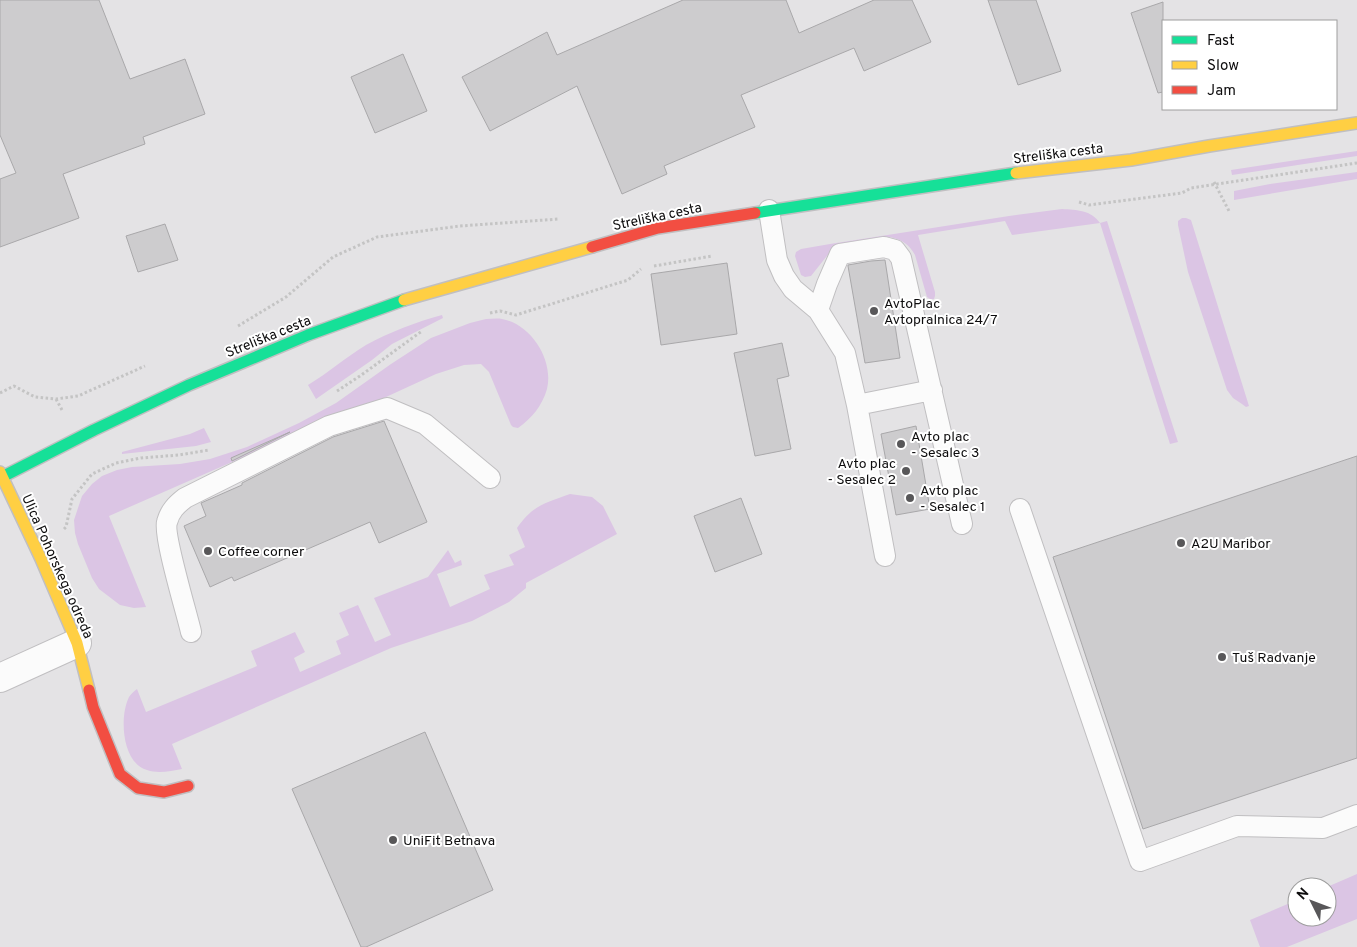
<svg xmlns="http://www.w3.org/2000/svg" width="1357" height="947" font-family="Overpass,sans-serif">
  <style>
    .green { fill: #dbc5e4 }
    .building { fill: #cdccce; stroke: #a9a8aa }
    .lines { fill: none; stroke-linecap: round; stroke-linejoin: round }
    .lane-casing { stroke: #c0bfc1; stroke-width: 22 }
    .street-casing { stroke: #c0bfc1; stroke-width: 30 }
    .fast-casing { stroke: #c0bfc1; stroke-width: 14 }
    .slow-casing { stroke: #c0bfc1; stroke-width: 14 }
    .jam-casing { stroke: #c0bfc1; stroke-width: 14 }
    .path { stroke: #c4c4c4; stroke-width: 3; stroke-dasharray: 2.5 2.5; stroke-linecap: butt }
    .lane { stroke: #fbfbfb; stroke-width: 20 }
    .street { stroke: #fbfbfb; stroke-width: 28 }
    .fast { stroke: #16e098; stroke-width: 11 }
    .slow { stroke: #ffcf43; stroke-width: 11 }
    .jam { stroke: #f24e42; stroke-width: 11 }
    .poi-dot { fill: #585759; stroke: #fff; stroke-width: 2 }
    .labels { text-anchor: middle; stroke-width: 4; stroke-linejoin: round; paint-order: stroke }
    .street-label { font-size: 14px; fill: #0d0c0d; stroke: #fff }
    .poi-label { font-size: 14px; fill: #0d0c0d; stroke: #fff; text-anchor: start }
  </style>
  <rect width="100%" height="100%" fill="#e4e3e5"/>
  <!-- green -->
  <path class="green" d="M 1357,151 L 1357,156 L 1232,175 L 1231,170 Z
    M 1357,172 L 1357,179 L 1234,200 L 1234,191 L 1270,184 Z
    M 1062,209 C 1077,210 1091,210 1100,223 L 1107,221 L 1178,442 L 1170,444 L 1100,223 L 1012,235 L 1005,221 L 918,235 L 935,292 L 935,296 L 934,299 L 930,299 L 927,297 L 915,255 C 909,244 902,240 890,237 L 834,247 L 811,276 L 805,277 L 801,275 L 795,256 L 796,252 L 801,249 L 830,244 L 1009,216 Z
    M 1182,218 L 1186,218 L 1191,220 L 1249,406 L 1246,407 L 1242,404 L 1233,398 L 1227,390 L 1194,290 L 1188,272 L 1178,225 L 1178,221 Z
    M 442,315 L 443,318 L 392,344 L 372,360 L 316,399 L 308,385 C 328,373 346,357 366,345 C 390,332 416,322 442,315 Z
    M 486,319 C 491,319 497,318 502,319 C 531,324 554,360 547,389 C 542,406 532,418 518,428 L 513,427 L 511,425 L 489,372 L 481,364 L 464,365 L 436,374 L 373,403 L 291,436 L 109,516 L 146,607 L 134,608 L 120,605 L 99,589 L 92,578 L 78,544 L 75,533 L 74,520 L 82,496 L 92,484 L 102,476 L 117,470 L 132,467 L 180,464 L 210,459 L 247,447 L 299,423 L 336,403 L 391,364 L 431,338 L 470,323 Z
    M 204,428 L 211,442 L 196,446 L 122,454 L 122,452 L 190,434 Z
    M 570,494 L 592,497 L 603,506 L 617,534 L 526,583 L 526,588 L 509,602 L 472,621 L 391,648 L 172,744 L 182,769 C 171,771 158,774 147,770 C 122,763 119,717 129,697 C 131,694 134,691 137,689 L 146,712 L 257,666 L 251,651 L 295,632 L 305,652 L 294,658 L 300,672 L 341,654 L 336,641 L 349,635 L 339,613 L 358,605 L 375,642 L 391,635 L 374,598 L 428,577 L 448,550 L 455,563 L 461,560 L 462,565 L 437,574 L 450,607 L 490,589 L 484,575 L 514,565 L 509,555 L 525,547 L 517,528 C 533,505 545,503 570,494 Z
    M 1357,874 L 1357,919 L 1287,947 L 1260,947 L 1250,920 L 1297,900 L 1297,917 L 1327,917 L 1327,887 Z"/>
  <!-- building -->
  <path class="building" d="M 0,0 L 99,0 L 130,79 L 185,59 L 205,114 L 143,137 L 145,144 L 63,174 L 79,218 L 0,247 L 0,179 L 16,173 L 0,135 Z
    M 683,0 L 786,0 L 799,33 L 874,0 L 912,0 L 931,42 L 864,71 L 854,48 L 741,95 L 755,127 L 664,166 L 667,174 L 622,194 L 577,86 L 490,131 L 462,77 L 547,32 L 557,55 Z
    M 988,0 L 1036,0 L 1061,71 L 1018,85 Z
    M 1163,2 L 1163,92 L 1158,93 L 1131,13 Z
    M 403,54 L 427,111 L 375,133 L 351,77 Z
    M 165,224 L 178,260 L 138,272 L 126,236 Z
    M 885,260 L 900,358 L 865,363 L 848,266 L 848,265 L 871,261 Z
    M 727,263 L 737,334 L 661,345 L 651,274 Z
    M 782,343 L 789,376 L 777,379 L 791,449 L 755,456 L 734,353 Z
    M 384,421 L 427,522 L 379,543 L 370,522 L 234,581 L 232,577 L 210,587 L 184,526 L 206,516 L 201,503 L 242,485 L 242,483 L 333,437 Z
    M 916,426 L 930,509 L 896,515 L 881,434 Z
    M 290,432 L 232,461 L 231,458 Z
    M 1357,456 L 1357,758 L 1143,829 L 1053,557 Z
    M 741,498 L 762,554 L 715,572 L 694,516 Z
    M 425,732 L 493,890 L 366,947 L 361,947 L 292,789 Z"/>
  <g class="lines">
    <defs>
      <path id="lane" d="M 769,210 L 777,260 L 784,276 L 793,289 L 818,310 L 845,353 L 857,405 L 885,556
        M 818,310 L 827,284 L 840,254 L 884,247 L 895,250 L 901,258 L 962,524
        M 857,405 L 932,390
        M 1020,509 L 1140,861 L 1237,826 L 1323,828 L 1357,815
        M 191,632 C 187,614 163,535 167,522 C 170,511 176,505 185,498 L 329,426 L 387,408 L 425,424 L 490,478"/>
      <path id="street" d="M 0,678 L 77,643"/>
      <path id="fast" d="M 755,213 L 1016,173
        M 0,478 L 94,430 L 189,385 L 308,335 L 404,300"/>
      <path id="slow" d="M 1016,173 L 1131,160 L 1209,146 L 1357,123
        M 404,300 L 592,247
        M 0,472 L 41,559 L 77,643 L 89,690"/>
      <path id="jam" d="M 592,247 L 658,228 L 755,213
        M 89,690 L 93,707 L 120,774 L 138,788 L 164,792 L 188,786"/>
    </defs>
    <!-- lane casing -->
    <use href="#lane" class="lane-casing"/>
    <!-- street casing -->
    <use href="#street" class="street-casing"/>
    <!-- fast casing -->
    <use href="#fast" class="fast-casing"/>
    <!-- slow casing -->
    <use href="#slow" class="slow-casing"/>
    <!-- jam casing -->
    <use href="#jam" class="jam-casing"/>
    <!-- path -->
    <path class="path" d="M 1214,182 L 1229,211
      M 1079,202 L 1089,205 L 1182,193 L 1191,188 L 1357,163
      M 654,266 L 712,256
      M 490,313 L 500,311 L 516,315 L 628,280 L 641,269
      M 238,326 L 286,297 L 333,257 L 377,237 L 460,226 L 559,219
      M 337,391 L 360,376 L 422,331
      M 0,393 L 14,386 L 35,397 L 56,399 L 78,396 L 145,366
      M 56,399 L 62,410
      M 64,529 L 66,527 L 72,499 L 92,474 L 116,463 L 141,458 L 179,455 L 209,450"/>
    <!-- lane -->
    <use href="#lane" class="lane"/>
    <!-- street -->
    <use href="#street" class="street"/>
    <!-- fast -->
    <use href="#fast" class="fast"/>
    <!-- slow -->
    <use href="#slow" class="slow"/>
    <!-- jam -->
    <use href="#jam" class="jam"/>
  </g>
  <!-- markers -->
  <g class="poi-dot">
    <circle cx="874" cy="311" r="5"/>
    <circle cx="901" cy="444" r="5"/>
    <circle cx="906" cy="471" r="5"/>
    <circle cx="910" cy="498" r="5"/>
    <circle cx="1181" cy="543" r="5"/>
    <circle cx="208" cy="551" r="5"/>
    <circle cx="1222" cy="657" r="5"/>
    <circle cx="393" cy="840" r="5"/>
  </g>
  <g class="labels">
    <!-- street labels -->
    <g class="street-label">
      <text transform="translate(1058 153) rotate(-7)" y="5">Streliška cesta</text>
      <text transform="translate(657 216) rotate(-12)" y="5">Streliška cesta</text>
      <text transform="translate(268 336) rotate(-22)" y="5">Streliška cesta</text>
      <text transform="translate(58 566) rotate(66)" y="5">Ulica Pohorskega odreda</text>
    </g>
    <!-- poi labels -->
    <g class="poi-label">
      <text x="884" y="308">AvtoPlac<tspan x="884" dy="16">Avtopralnica 24/7</tspan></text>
      <text x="911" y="441">Avto plac<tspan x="911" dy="16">- Sesalec 3</tspan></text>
      <text x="896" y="468" text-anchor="end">Avto plac<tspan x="896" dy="16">- Sesalec 2</tspan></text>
      <text x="920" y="495">Avto plac<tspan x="920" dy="16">- Sesalec 1</tspan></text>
      <text x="1191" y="548">A2U Maribor</text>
      <text x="218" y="556">Coffee corner</text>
      <text x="1232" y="662">Tuš Radvanje</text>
      <text x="403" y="845">UniFit Betnava</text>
    </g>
  </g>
  <!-- legend -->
  <rect x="1162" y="20" width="175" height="90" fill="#ffffff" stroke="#9e9e9e"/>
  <rect x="1172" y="36" width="25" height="8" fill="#16e098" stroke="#9e9e9e"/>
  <text x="1207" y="45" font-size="15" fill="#0d0c0d">Fast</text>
  <rect x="1172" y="61" width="25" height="8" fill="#ffcf43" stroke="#9e9e9e"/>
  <text x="1207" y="70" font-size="15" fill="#0d0c0d">Slow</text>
  <rect x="1172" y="86" width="25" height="8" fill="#f24e42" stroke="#9e9e9e"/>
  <text x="1207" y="95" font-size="15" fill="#0d0c0d">Jam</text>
  <!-- north arrow -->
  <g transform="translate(1312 902) rotate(312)"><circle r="24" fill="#ffffff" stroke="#9e9e9e"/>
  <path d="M0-4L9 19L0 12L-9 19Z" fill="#585759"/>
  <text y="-8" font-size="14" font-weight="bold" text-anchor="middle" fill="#0d0c0d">N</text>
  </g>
</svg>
